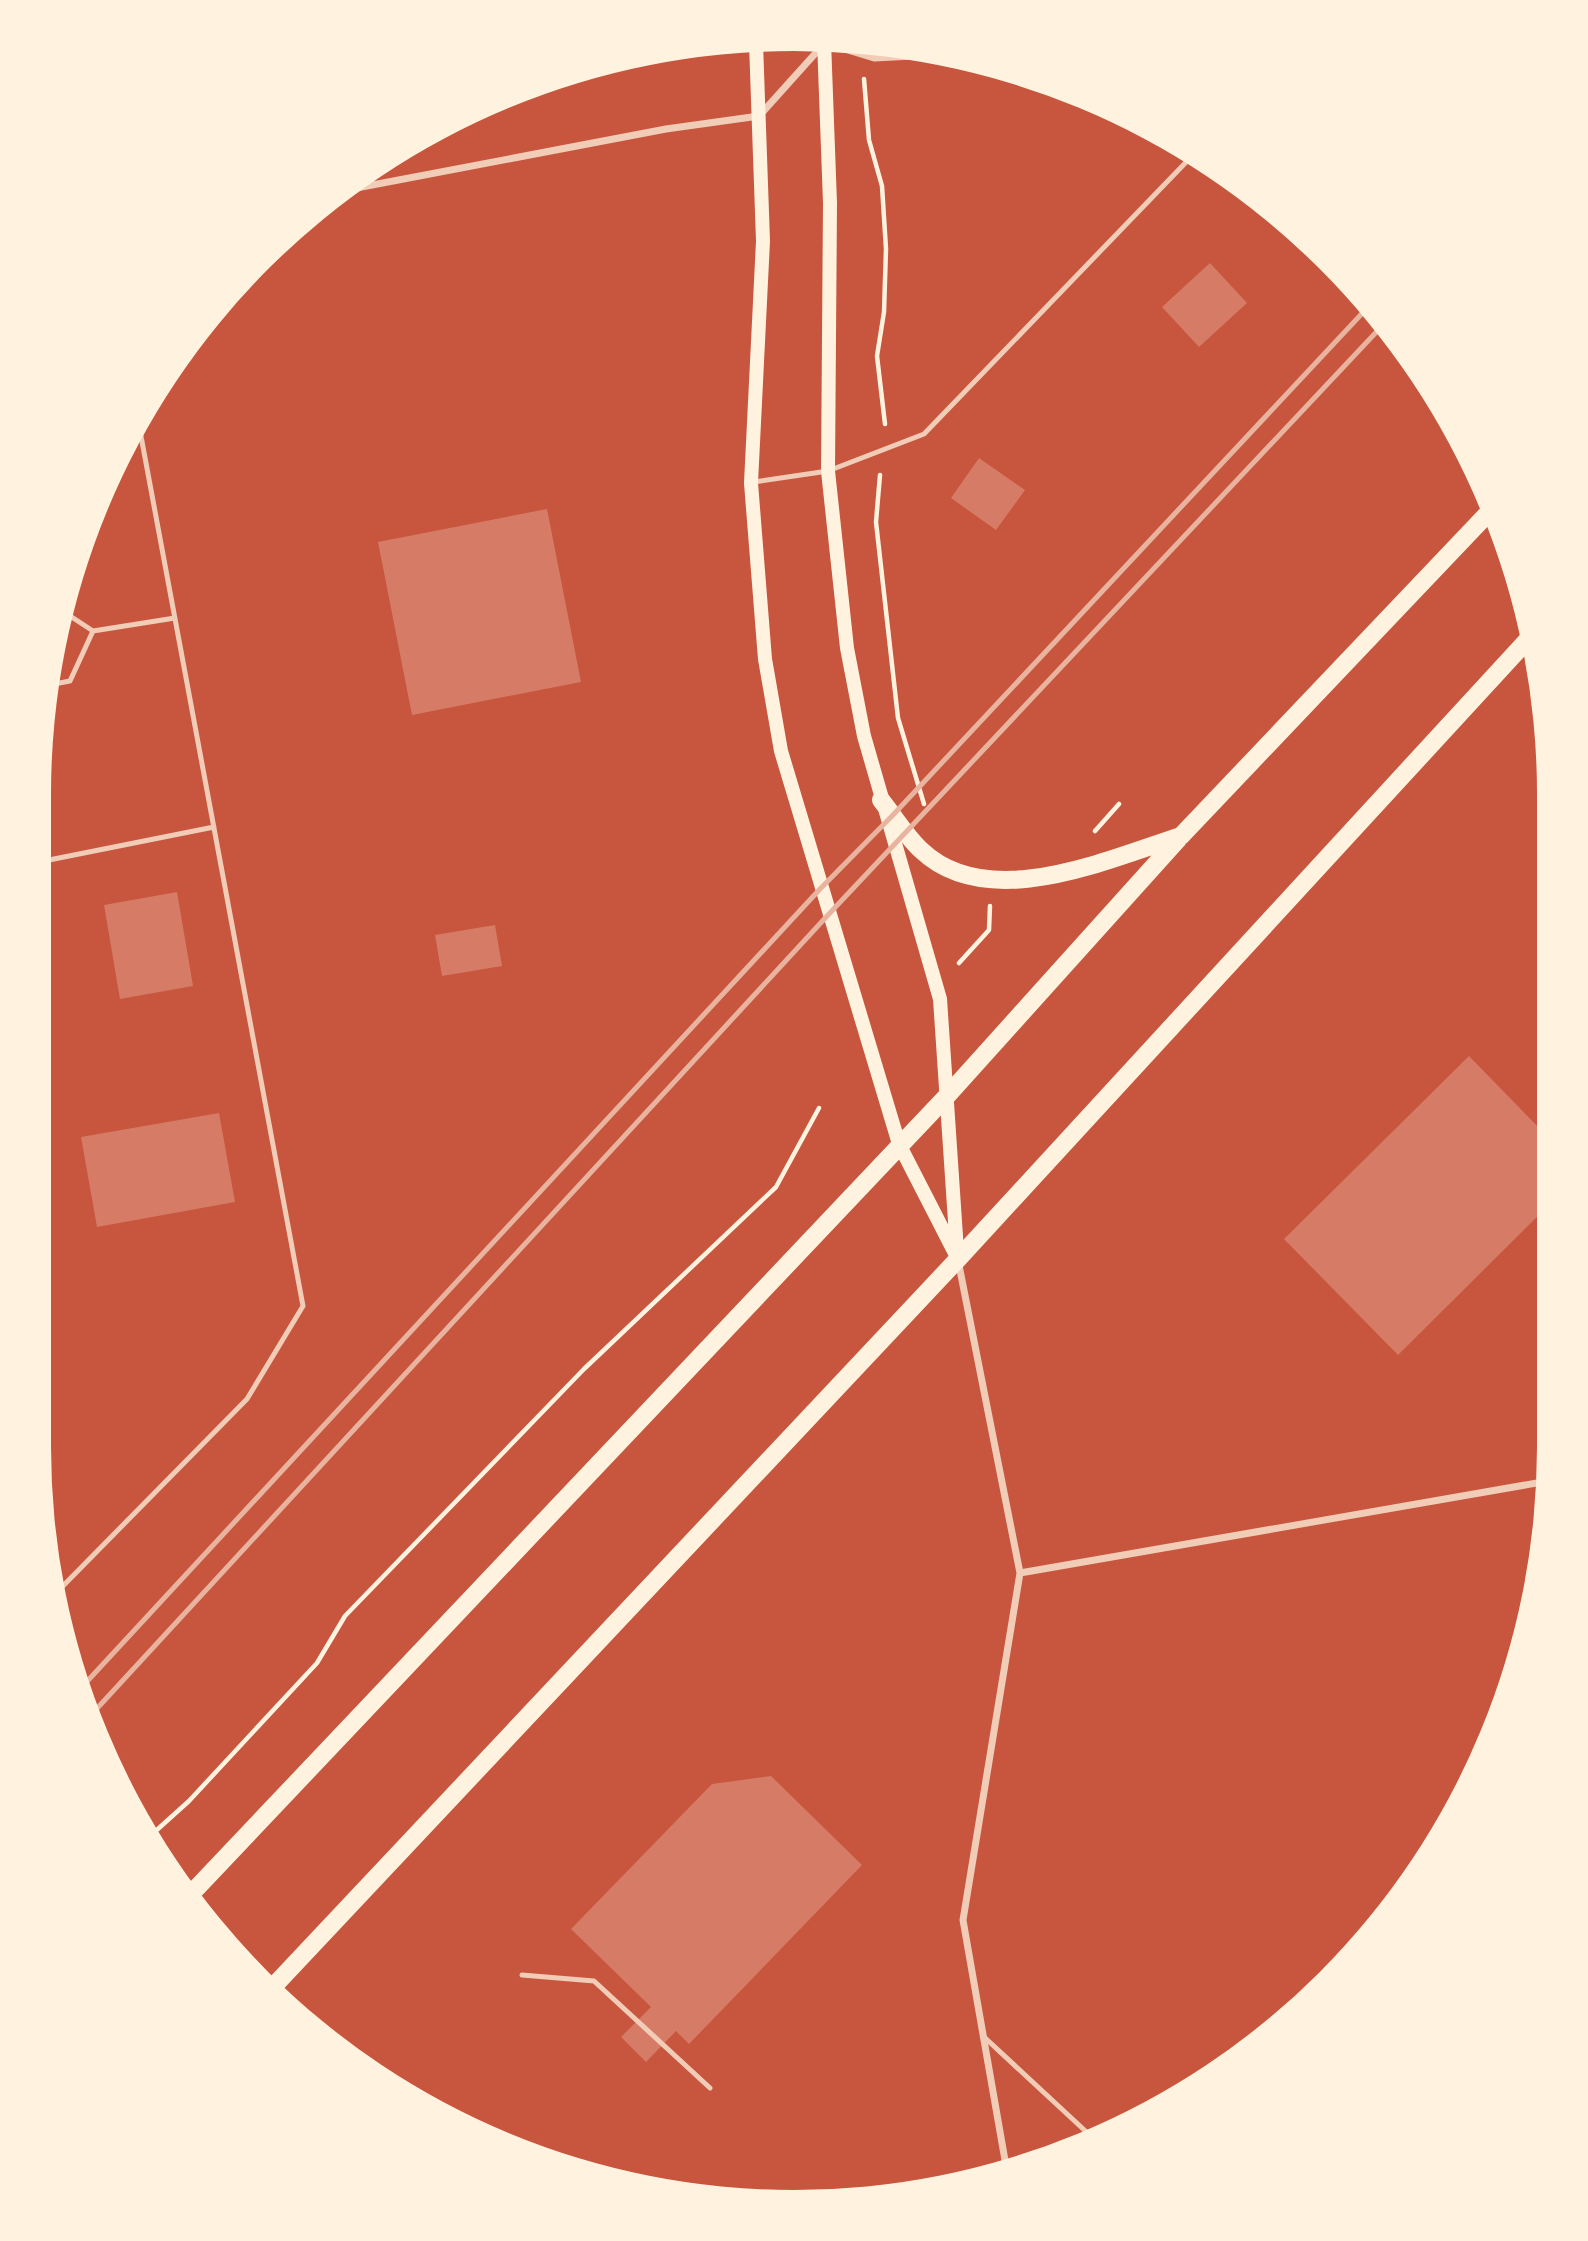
<svg xmlns="http://www.w3.org/2000/svg" width="1588" height="2241" font-family="'Noto Sans',sans-serif">
  <style>
    .building { fill: #d67c66 }
    .lines { fill: none; stroke-linecap: round; stroke-linejoin: round }
    .path { stroke: #fff3e0; stroke-width: 4.5 }
    .service { stroke: #f1ccb7; stroke-width: 5 }
    .minor { stroke: #f1ccb7; stroke-width: 7 }
    .secondary { stroke: #fff3e0; stroke-width: 14 }
    .primary { stroke: #fff3e0; stroke-width: 18 }
    .rail { stroke: #e9b49f; stroke-width: 5 }
  </style>
  <rect width="100%" height="100%" fill="#c8553d"/>
  <!-- building -->
  <path class="building" d="M 1210,263 L 1247,303 L 1199,347 L 1162,307 Z
    M 979,458 L 1025,490 L 996,530 L 951,498 Z
    M 547,509 L 581,682 L 412,715 L 378,542 Z
    M 177,892 L 193,986 L 120,999 L 104,905 Z
    M 495,925 L 502,966 L 442,976 L 435,935 Z
    M 1469,1056 L 1546,1135 L 1546,1208 L 1398,1355 L 1284,1239 Z
    M 219,1113 L 235,1202 L 97,1227 L 81,1137 Z
    M 771,1776 L 862,1865 L 689,2044 L 676,2031 L 646,2062 L 621,2037 L 651,2007 L 571,1929 L 712,1784 Z"/>
  <g class="lines">
    <!-- path -->
    <path class="path" d="M 864,79 L 869,140 L 882,186 L 886,249 L 884,312 L 877,356 L 885,424
      M 880,475 L 876,522 L 898,718 L 924,804
      M 1095,831 L 1119,804
      M 959,963 L 989,930 L 990,906
      M 149,1837 L 189,1801 L 317,1663 L 345,1616 L 584,1369 L 776,1187 L 819,1108"/>
    <!-- service -->
    <path class="service" d="M 754,482 L 828,471 L 924,434 L 1192,156
      M 64,612 L 93,631 L 175,618
      M 49,685 L 70,681 L 93,631
      M 39,862 L 214,827
      M 58,1591 L 247,1399 L 303,1306 L 138,420
      M 522,1975 L 594,1981 L 710,2088
      M 983,2036 L 1094,2139"/>
    <!-- minor -->
    <path class="minor" d="M 825,43 L 874,58 L 934,55
      M 346,190 L 666,129 L 759,116 L 822,46
      M 958,1260 L 1020,1573 L 963,1920 L 1006,2166
      M 1020,1573 L 1548,1481"/>
    <!-- secondary -->
    <path class="secondary" d="M 824,41 L 830,203 L 828,471 L 847,648 L 864,736 L 940,999 L 957,1251
      M 756,43 L 763,241 L 751,483 L 765,659 L 781,751 L 899,1144 L 958,1259"/>
    <!-- primary -->
    <path class="primary" d="M 881,800 C 894,816 906,836 921,850 C 988,914 1108,859 1181,836
      M 190,1895 L 946,1097 L 1181,836 L 1491,510
      M 272,1988 L 958,1259 L 1531,636"/>
    <!-- rail -->
    <path class="rail" d="M 81,1688 L 820,889 L 893,815 L 1369,306
      M 91,1715 L 828,915 L 1382,326"/>
  </g>
  <!-- crop -->
  <path d="M0 0H1588V2241H0ZM794 51H794A743 743 0 0 1 1537 794V1447A743 743 0 0 1 794 2190H794A743 743 0 0 1 51 1447V794A743 743 0 0 1 794 51Z" fill="#fff3e0" fill-rule="evenodd"/>
</svg>
